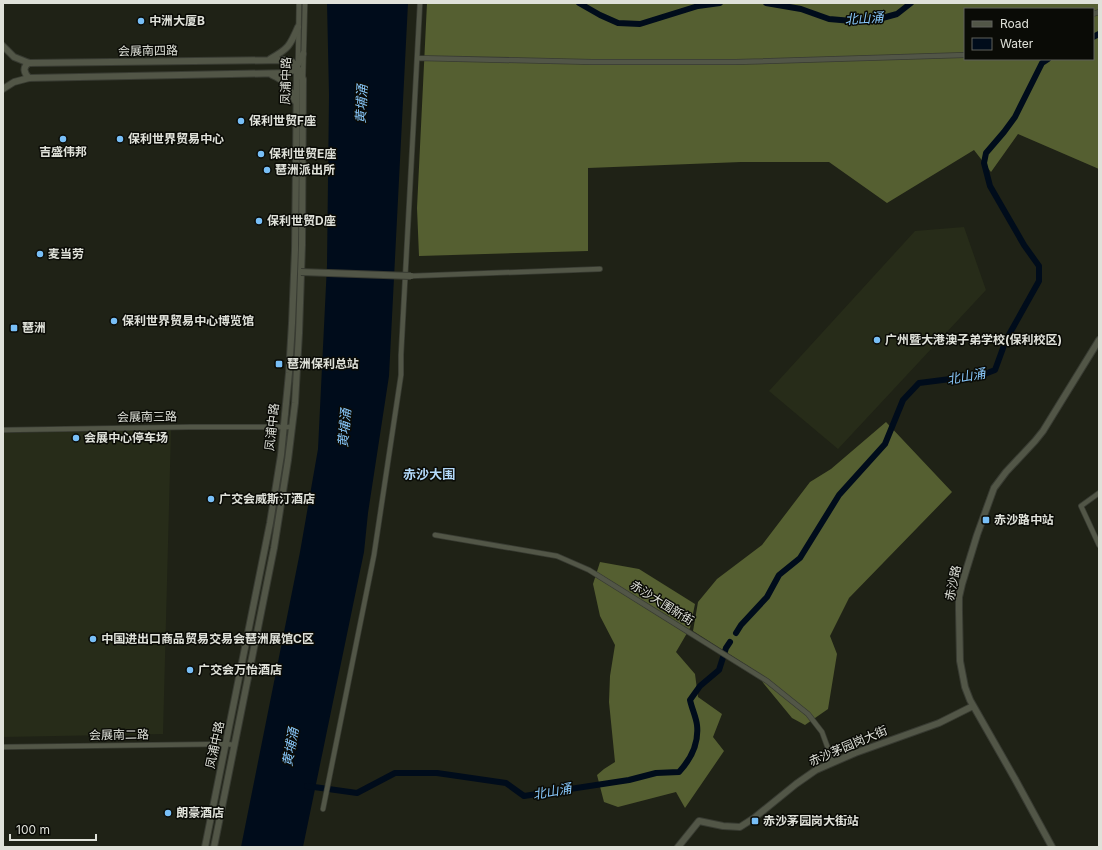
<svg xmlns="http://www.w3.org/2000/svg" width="1102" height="850" font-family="Inter,'Noto Sans SC',sans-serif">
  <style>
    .built { fill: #272c19 }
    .forest { fill: #555f31; fill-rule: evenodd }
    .water { fill: #000c1b }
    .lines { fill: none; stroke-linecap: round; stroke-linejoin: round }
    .canal { stroke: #000c1b; stroke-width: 6 }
    .minor-casing { stroke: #383b32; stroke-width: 6 }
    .tertiary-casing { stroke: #383b32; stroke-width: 8 }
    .minor { stroke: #525647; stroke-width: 4.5 }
    .tertiary { stroke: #525647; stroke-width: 6 }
    .tertiary-bridge-casing { stroke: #383b32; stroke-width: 8; stroke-linecap: butt }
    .tertiary-bridge { stroke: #525647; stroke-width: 6 }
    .poi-dot { fill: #78bff7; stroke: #0a0b06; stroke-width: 1.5 }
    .labels { text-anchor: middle; stroke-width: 3; stroke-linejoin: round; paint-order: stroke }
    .poi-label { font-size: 12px; font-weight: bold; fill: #dfe1d9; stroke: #0a0b06; text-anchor: start }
    .street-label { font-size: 12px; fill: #dfe1d9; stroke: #0a0b06 }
    .water-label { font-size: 13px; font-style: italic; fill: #87c6f9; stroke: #0a0b06 }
    .neighbourhood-label { font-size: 13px; font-weight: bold; fill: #b3d9f9; stroke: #0a0b06 }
  </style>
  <rect width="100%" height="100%" fill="#1f2216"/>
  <!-- built -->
  <path class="built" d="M 964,227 L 986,290 L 838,449 L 769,391 L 915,231 Z
    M 171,430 L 163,734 L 3,737 L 3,433 Z"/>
  <!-- forest -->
  <path class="forest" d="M 427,3 L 1099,3 L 1099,169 L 1018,134 L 991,172 L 974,150 L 887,203 L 829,162 L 741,162 L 588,168 L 588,251 L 419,256 L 417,208 ZM 965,9 L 1093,9 L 1093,59 L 965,59 Z
    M 886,422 L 952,492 L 849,598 L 830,636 L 837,654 L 828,709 L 805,725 L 792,718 L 751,668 L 693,631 L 698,602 L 717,579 L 762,545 L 810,482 L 831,469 Z
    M 600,562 L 639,569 L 695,604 L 690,628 L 676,652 L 695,674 L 698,697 L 722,714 L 713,737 L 724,751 L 685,808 L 676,792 L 618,807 L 604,802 L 597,775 L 604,769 L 615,762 L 609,702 L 610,676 L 615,645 L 600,616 L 593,584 Z"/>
  <!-- water -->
  <path class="water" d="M 327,3 L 408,3 L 389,376 L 368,513 L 364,552 L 303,847 L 241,847 L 300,552 L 318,449 L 327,265 L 329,95 Z"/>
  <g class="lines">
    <!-- canal -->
    <path class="canal" d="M 579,3 L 600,15 L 618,23 L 640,24 L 698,6 L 720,3
      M 766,3 L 801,9 L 829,19 L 852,21 L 875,20 L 897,14 L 911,3
      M 1093,37 L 1099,34
      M 736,633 L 741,625 L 767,597 L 779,575 L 800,558 L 839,495 L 885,444 L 903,400 L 919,383 L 982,375 L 995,370 L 1006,340 L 1039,281 L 1039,266 L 1024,245 L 990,186 L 984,163 L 986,153 L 1004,132 L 1015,117 L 1042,63 L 1048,59
      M 307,786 L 357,793 L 395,773 L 437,773 L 506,783 L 524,796 L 629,780 L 656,773 L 679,772 C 691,759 699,743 697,725 C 696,717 692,709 690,700 L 700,686 L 719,670 L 726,648 L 730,642"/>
    <defs>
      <path id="minor" d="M 1093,14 L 1099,12
        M 417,58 L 592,62 L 736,62 L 965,55
        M 298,63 L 299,3
        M 303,77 L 305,3
        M 411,276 L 600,269
        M 3,430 L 189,427 L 292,427
        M 1099,493 L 1081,506 L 1099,545
        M 435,535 L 557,556 L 589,570 L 767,681 L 808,714 L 822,732 L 833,762
        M 3,747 L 226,744 L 235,745
        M 323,809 L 374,555 L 401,375 L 401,355 L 420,3"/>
      <path id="tertiary" d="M 3,46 L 14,57 L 29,63 L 287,60 C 297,62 299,71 303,79 L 302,245 L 299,333 L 295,403 L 288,460 L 274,548 L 214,847
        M 270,59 C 288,49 290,46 298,27
        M 272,75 C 285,80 291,89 295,101
        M 29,78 C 24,73 22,67 29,63
        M 3,89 L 14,82 L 29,78 L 288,73 C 297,70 299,62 303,54
        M 205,847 L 270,523 L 281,455 L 289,373 L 292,323 L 295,250 L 297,70
        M 678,847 L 699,821 L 723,826 L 740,827 L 754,818 L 796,784 L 816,770 L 855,753 L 939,723 L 973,706
        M 1052,847 L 1015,779 L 970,700 L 965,687 L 960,661 L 959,611 L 959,597 L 962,584 L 977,535 L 994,488 L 1006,472 L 1035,441 L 1043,431 L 1099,340"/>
    </defs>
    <!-- minor casing -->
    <use href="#minor" class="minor-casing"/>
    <!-- tertiary casing -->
    <use href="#tertiary" class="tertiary-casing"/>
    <!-- minor -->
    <use href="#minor" class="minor"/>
    <!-- tertiary -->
    <use href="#tertiary" class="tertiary"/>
    <defs>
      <path id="tertiary-bridge" d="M 301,272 L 411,276"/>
    </defs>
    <!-- tertiary-bridge casing -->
    <use href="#tertiary-bridge" class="tertiary-bridge-casing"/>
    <!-- tertiary-bridge -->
    <use href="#tertiary-bridge" class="tertiary-bridge"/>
  </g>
  <!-- markers -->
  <g class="poi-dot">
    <circle cx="141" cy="21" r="4"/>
    <circle cx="241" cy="121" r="4"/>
    <circle cx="63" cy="139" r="4"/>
    <circle cx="120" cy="139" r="4"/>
    <circle cx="261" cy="154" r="4"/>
    <circle cx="267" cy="170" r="4"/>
    <circle cx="259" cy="221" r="4"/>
    <circle cx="40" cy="254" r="4"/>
    <circle cx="114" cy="321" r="4"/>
    <rect x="10" y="324" width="8" height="8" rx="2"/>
    <circle cx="877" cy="340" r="4"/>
    <rect x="275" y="360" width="8" height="8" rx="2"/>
    <circle cx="76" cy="438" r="4"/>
    <circle cx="211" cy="499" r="4"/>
    <rect x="982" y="516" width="8" height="8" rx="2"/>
    <circle cx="93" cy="639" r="4"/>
    <circle cx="190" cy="670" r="4"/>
    <circle cx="168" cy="813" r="4"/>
    <rect x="751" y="817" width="8" height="8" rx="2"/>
  </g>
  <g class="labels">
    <!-- poi labels -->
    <g class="poi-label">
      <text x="149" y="25">中洲大厦B</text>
      <text x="249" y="125">保利世贸F座</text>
      <text x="128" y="143">保利世界贸易中心</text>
      <text x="63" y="156" text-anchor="middle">吉盛伟邦</text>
      <text x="269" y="158">保利世贸E座</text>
      <text x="275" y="174">琶洲派出所</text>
      <text x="267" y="225">保利世贸D座</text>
      <text x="48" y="258">麦当劳</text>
      <text x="122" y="325">保利世界贸易中心博览馆</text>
      <text x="22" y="332">琶洲</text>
      <text x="885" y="344">广州暨大港澳子弟学校(保利校区)</text>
      <text x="287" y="368">琶洲保利总站</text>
      <text x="84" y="442">会展中心停车场</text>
      <text x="219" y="503">广交会威斯汀酒店</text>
      <text x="994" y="524">赤沙路中站</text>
      <text x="101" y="643">中国进出口商品贸易交易会琶洲展馆C区</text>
      <text x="198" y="674">广交会万怡酒店</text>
      <text x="176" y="817">朗豪酒店</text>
      <text x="763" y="825">赤沙茅园岗大街站</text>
    </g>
    <!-- street labels -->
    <g class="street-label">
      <text transform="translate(148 51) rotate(-1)" y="4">会展南四路</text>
      <text transform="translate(286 81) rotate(-89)" y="4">凤浦中路</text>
      <text transform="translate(147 417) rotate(-1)" y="4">会展南三路</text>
      <text transform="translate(272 427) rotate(-84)" y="4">凤浦中路</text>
      <text transform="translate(953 583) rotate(-78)" y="4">赤沙路</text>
      <text transform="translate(662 603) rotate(32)" y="4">赤沙大围新街</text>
      <text transform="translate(119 735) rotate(-1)" y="4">会展南二路</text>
      <text transform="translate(215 745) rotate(-78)" y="4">凤浦中路</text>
      <text transform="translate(848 746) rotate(-23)" y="4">赤沙茅园岗大街</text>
    </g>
    <!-- water labels -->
    <g class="water-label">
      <text transform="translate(864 18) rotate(-4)" y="5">北山涌</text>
      <text transform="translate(361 104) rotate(-87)" y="5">黄埔涌</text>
      <text transform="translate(966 376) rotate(-10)" y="5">北山涌</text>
      <text transform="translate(344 428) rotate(-85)" y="5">黄埔涌</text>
      <text transform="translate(290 747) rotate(-80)" y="5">黄埔涌</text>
      <text transform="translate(552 791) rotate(-10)" y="5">北山涌</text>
    </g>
    <!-- neighbourhood labels -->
    <g class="neighbourhood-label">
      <text x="429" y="479">赤沙大围</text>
    </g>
  </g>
  <!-- border -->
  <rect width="1102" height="850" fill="none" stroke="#dfe1d9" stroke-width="8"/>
  <!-- legend -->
  <rect x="964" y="8" width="130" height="52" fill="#0a0b06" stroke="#5f615a"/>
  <rect x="972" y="21" width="20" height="6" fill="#525647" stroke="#5f615a"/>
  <text x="1000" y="28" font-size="12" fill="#dfe1d9">Road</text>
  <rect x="972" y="38" width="20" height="12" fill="#000c1b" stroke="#5f615a"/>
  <text x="1000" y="48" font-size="12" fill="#dfe1d9">Water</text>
  <!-- scale -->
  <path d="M10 834v6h86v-6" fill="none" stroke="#dfe1d9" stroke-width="2"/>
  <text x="16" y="834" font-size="12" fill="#dfe1d9" stroke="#0a0b06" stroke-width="3" paint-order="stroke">100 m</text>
</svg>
